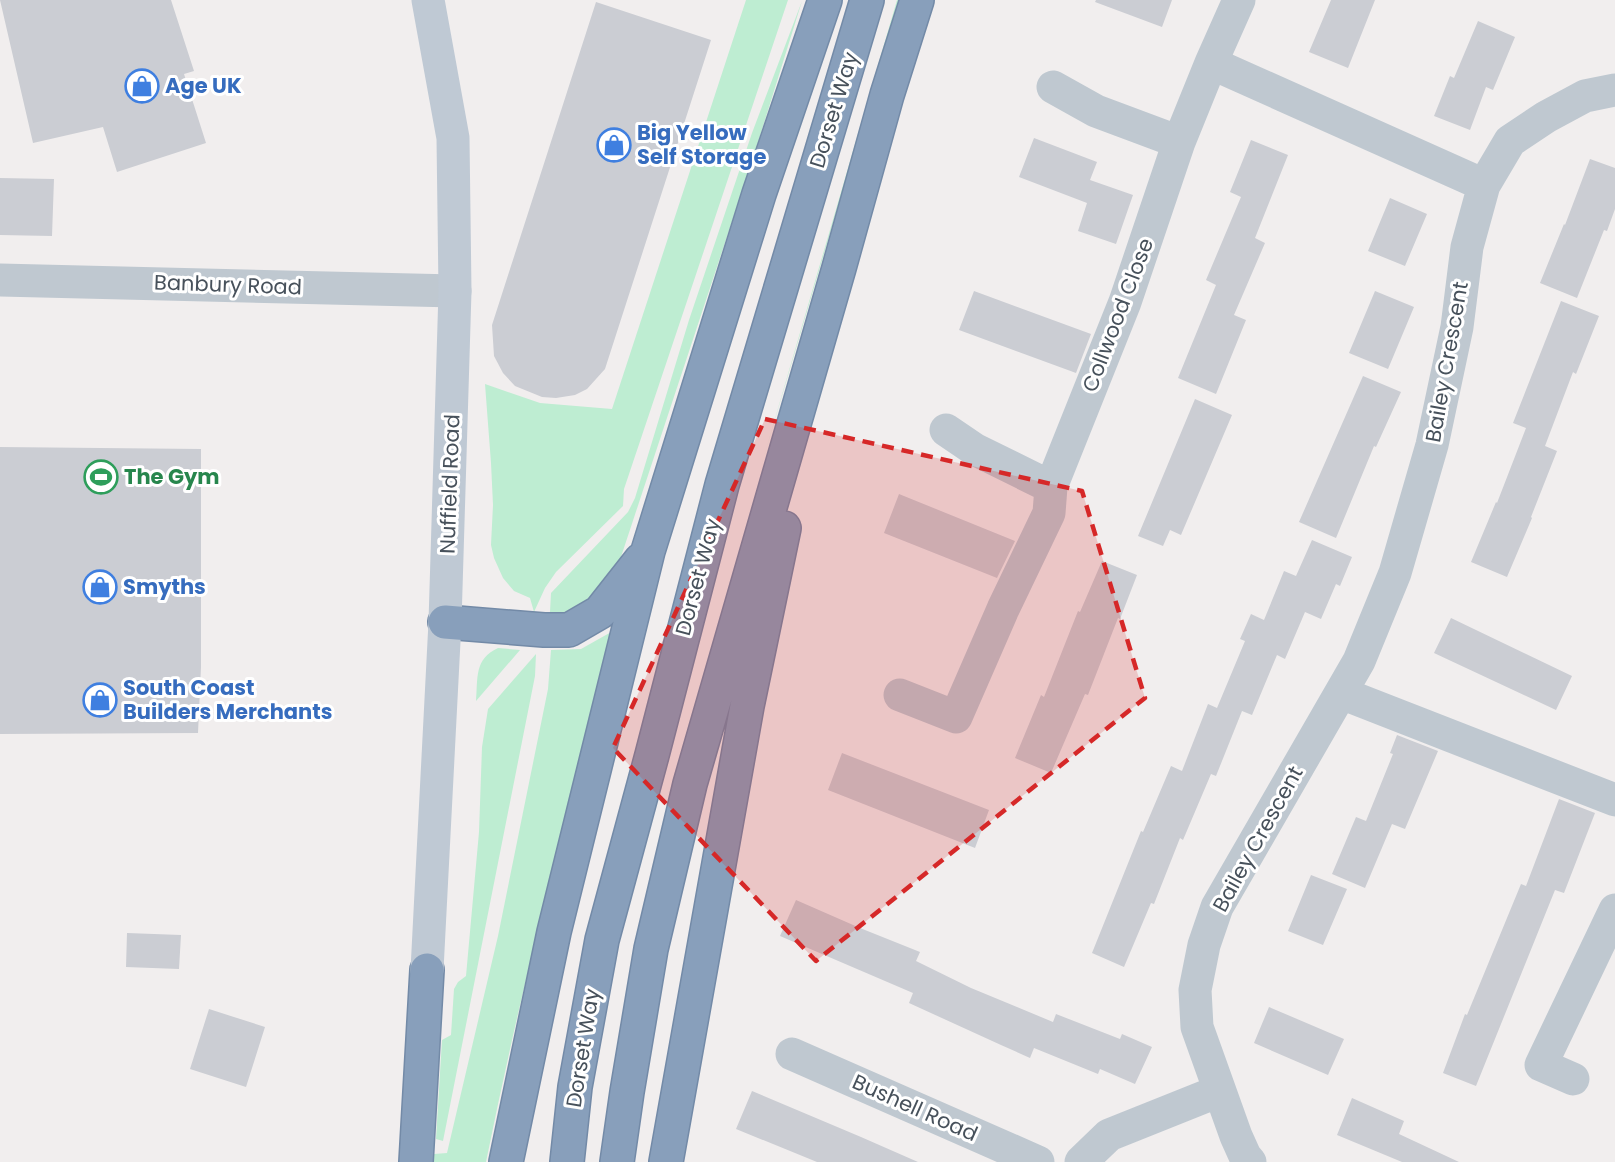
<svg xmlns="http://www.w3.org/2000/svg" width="1615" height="1162" font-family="Poppins,sans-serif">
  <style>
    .green { fill: #beedd2 }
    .building { fill: #cbcdd3 }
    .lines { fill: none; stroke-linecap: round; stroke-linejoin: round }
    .highway-casing { stroke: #738aa7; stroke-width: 36 }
    .street { stroke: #bfc8d0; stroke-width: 33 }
    .secondary { stroke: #bfc9d4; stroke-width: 33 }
    .highway { stroke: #889fbb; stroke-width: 33 }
    .marked { fill: #d62828; fill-opacity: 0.2; stroke: #d62828; stroke-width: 4.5; stroke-dasharray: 12 8; stroke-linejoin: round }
    .labels { text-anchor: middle; stroke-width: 6; stroke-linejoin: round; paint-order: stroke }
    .shop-label { font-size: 21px; font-weight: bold; fill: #366cbe; stroke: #fff; text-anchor: start }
    .street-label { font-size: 21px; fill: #47515b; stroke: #fff }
    .leisure-label { font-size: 21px; font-weight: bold; fill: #27864d; stroke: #fff; text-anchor: start }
  </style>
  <rect width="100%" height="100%" fill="#f1eeee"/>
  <!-- green -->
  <path class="green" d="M 746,0 L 788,0 L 624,489 L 623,506 L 556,572 L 545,588 L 534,612 L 530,598 L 514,591 L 503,578 L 494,558 L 491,545 L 493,505 L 491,463 L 485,384 L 540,403 L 612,409 Z
    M 897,0 L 899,0 L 760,470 Z
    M 802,1 L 755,152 L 614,578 C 594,596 579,616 550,612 L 551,593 L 628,512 L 635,498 L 689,320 L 752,133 Z
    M 613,631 C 568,807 522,983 486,1162 L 434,1162 L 434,1154 L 447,1153 L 498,936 L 548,689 L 551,650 L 581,649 Z
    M 498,648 L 520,650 L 476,701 C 478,678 474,659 498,648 Z
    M 536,654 L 535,676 L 443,1141 L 436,1139 L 442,1040 L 451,1035 L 454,989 L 458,982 L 466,976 L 479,832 L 482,747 L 488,709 Z"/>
  <!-- building -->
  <path class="building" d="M 0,0 L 171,0 L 194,71 L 184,74 L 206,143 L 117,172 L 103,127 L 33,143 Z
    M 1096,0 L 1172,0 L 1162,27 L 1095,2 Z
    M 1331,0 L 1375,0 L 1348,68 L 1309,52 Z
    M 596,2 L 711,40 L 605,369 L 587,389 L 575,395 L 556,398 L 542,397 L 515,386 L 503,373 L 494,356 L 492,325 Z
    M 1478,21 L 1515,37 L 1493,90 L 1486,87 L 1470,130 L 1434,116 L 1450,76 L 1454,78 Z
    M 1034,138 L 1097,162 L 1090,180 L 1133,195 L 1116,244 L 1078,231 L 1087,203 L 1019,177 Z
    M 1251,140 L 1288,155 L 1255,238 L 1265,243 L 1234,315 L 1246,320 L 1216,394 L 1178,378 L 1216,285 L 1206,280 L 1241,197 L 1230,192 Z
    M 1590,159 L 1615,168 L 1615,209 L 1607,231 L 1604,230 L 1577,298 L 1540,283 L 1564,224 L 1565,225 Z
    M 0,178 L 54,179 L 52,236 L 0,235 Z
    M 1390,198 L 1427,214 L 1405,266 L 1368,251 Z
    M 974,291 L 1091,334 L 1076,373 L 959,330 Z
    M 1375,291 L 1414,307 L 1388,369 L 1349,353 Z
    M 1561,301 L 1599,316 L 1576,374 L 1573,372 L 1545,446 L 1557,451 L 1531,517 L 1532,518 L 1507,577 L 1471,562 L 1496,502 L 1497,503 L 1526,428 L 1513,423 Z
    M 1363,376 L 1401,392 L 1376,447 L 1374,446 L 1336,538 L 1299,522 Z
    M 1195,399 L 1232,415 L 1181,535 L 1170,530 L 1163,546 L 1138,536 Z
    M 0,447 L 201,449 L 201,667 L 198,733 L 0,734 Z
    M 899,494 L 1015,541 L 997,578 L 884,533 Z
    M 1312,540 L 1352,557 L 1340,586 L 1336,584 L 1321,619 L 1305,612 L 1285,659 L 1277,655 L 1252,715 L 1242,711 L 1216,776 L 1211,774 L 1183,840 L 1180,838 L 1154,904 L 1151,903 L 1124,967 L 1092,953 L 1141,831 L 1143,832 L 1171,766 L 1182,771 L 1208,704 L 1217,708 L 1245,641 L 1240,639 L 1251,614 L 1264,620 L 1284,571 L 1296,576 Z
    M 1102,561 L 1137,575 L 1120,619 L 1118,618 L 1088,695 L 1085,694 L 1051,773 L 1015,758 L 1041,695 L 1044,697 L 1078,611 L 1080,612 Z
    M 1451,618 L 1572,676 L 1556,710 L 1434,653 Z
    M 1397,735 L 1438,751 L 1405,829 L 1392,824 L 1365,888 L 1332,874 L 1356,817 L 1366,821 L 1393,754 L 1390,753 Z
    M 842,753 L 989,810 L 975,848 L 828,790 Z
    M 1559,799 L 1595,813 L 1564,893 L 1555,890 L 1476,1086 L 1443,1073 L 1465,1014 L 1467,1015 L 1521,884 L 1526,886 Z
    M 1311,875 L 1347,889 L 1323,945 L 1288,931 Z
    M 796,900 L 860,928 L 920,952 L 916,961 L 971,988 L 1017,1007 L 1053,1022 L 1056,1014 L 1120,1039 L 1122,1034 L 1152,1047 L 1135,1084 L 1100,1069 L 1098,1074 L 1034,1048 L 1030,1058 L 1001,1045 L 909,1003 L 913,993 L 780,936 Z
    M 127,933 L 181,935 L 179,969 L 126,967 Z
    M 1269,1007 L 1344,1039 L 1328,1075 L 1254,1043 Z
    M 209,1009 L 265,1027 L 246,1087 L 190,1069 Z
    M 752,1091 L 861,1137 L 918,1162 L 817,1162 L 736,1129 Z
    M 1352,1098 L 1404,1121 L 1399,1134 L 1459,1162 L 1402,1162 L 1337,1135 Z"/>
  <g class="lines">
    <defs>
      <path id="highway" d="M 445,622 L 544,630 L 569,630 L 600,612 L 641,560
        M 416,1162 L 427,970
        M 506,1162 L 554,932 L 648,551 L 759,194 L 825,0
        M 567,1162 L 575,1087 L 602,940 L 652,755 L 722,485 L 867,0
        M 617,1162 L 627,1092 L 651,949 L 690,784 L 839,268 L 887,95 L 917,0
        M 666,1162 L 747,706 L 784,528"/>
    </defs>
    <!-- highway casing -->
    <use href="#highway" class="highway-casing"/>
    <!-- street -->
    <path class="street" d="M 1211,63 L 1239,0
      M 1053,87 L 1096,111 L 1179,142
      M 0,280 L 455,291
      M 946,430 L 974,449 L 1051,487
      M 1341,693 L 1615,800
      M 900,695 L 956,717 L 1003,609 L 1049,513 L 1051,487 L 1125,302 L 1179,142 L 1211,63 L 1484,185
      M 792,1054 L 1038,1162
      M 1573,1079 L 1541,1065 L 1615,910
      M 1081,1162 L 1109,1135 L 1219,1091
      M 1250,1162 L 1245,1156 L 1236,1136 L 1197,1027 L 1195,990 L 1204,945 L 1217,907 L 1359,661 L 1395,573 L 1432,445 L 1457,327 L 1467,247 L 1484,185 L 1510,141 L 1546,117 L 1585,96 L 1615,90"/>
    <!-- secondary -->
    <path class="secondary" d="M 427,970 L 445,622 L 455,291 L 453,138 L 428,0"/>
    <!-- highway -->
    <use href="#highway" class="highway"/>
  </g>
  <!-- marked area -->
  <path class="marked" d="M 765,419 L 1082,491 L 1145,698 L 816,961 L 613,748 Z"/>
  <!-- icons -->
  <defs>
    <symbol id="shop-ring" viewBox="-11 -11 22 22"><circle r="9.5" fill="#fff" stroke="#3f7fe0" stroke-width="1.5"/><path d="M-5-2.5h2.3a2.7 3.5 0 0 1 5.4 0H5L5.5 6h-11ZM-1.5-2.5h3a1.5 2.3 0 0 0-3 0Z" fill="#3f7fe0"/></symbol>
    <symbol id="stadium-ring" viewBox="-11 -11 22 22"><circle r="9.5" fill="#fff" stroke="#2e9e5b" stroke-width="1.5"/><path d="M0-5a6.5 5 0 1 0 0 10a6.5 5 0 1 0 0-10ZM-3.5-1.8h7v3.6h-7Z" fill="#2e9e5b"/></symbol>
  </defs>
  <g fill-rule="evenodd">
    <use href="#shop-ring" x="123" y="67" width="38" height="38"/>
    <use href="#shop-ring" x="595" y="126" width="38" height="38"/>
    <use href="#stadium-ring" x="82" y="458" width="38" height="38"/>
    <use href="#shop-ring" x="81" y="568" width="38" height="38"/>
    <use href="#shop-ring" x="81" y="681" width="38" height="38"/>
  </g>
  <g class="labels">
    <!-- shop labels -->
    <g class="shop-label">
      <text x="165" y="93">Age UK</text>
      <text x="637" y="140">Big Yellow<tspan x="637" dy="24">Self Storage</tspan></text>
      <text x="123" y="594">Smyths</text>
      <text x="123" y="695">South Coast<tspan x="123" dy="24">Builders Merchants</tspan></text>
    </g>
    <!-- street labels -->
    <g class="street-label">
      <text transform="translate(834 110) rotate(-73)" y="7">Dorset Way</text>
      <text transform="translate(228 285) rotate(2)" y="7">Banbury Road</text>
      <text transform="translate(1118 315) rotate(-69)" y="7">Collwood Close</text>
      <text transform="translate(1447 362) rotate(-80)" y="7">Bailey Crescent</text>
      <text transform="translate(450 484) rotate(-88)" y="7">Nuffield Road</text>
      <text transform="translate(698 577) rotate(-75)" y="7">Dorset Way</text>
      <text transform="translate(1258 839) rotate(-61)" y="7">Bailey Crescent</text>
      <text transform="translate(583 1048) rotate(-81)" y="7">Dorset Way</text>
      <text transform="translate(915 1108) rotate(24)" y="7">Bushell Road</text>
    </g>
    <!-- leisure labels -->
    <g class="leisure-label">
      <text x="124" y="484">The Gym</text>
    </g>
  </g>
</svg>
